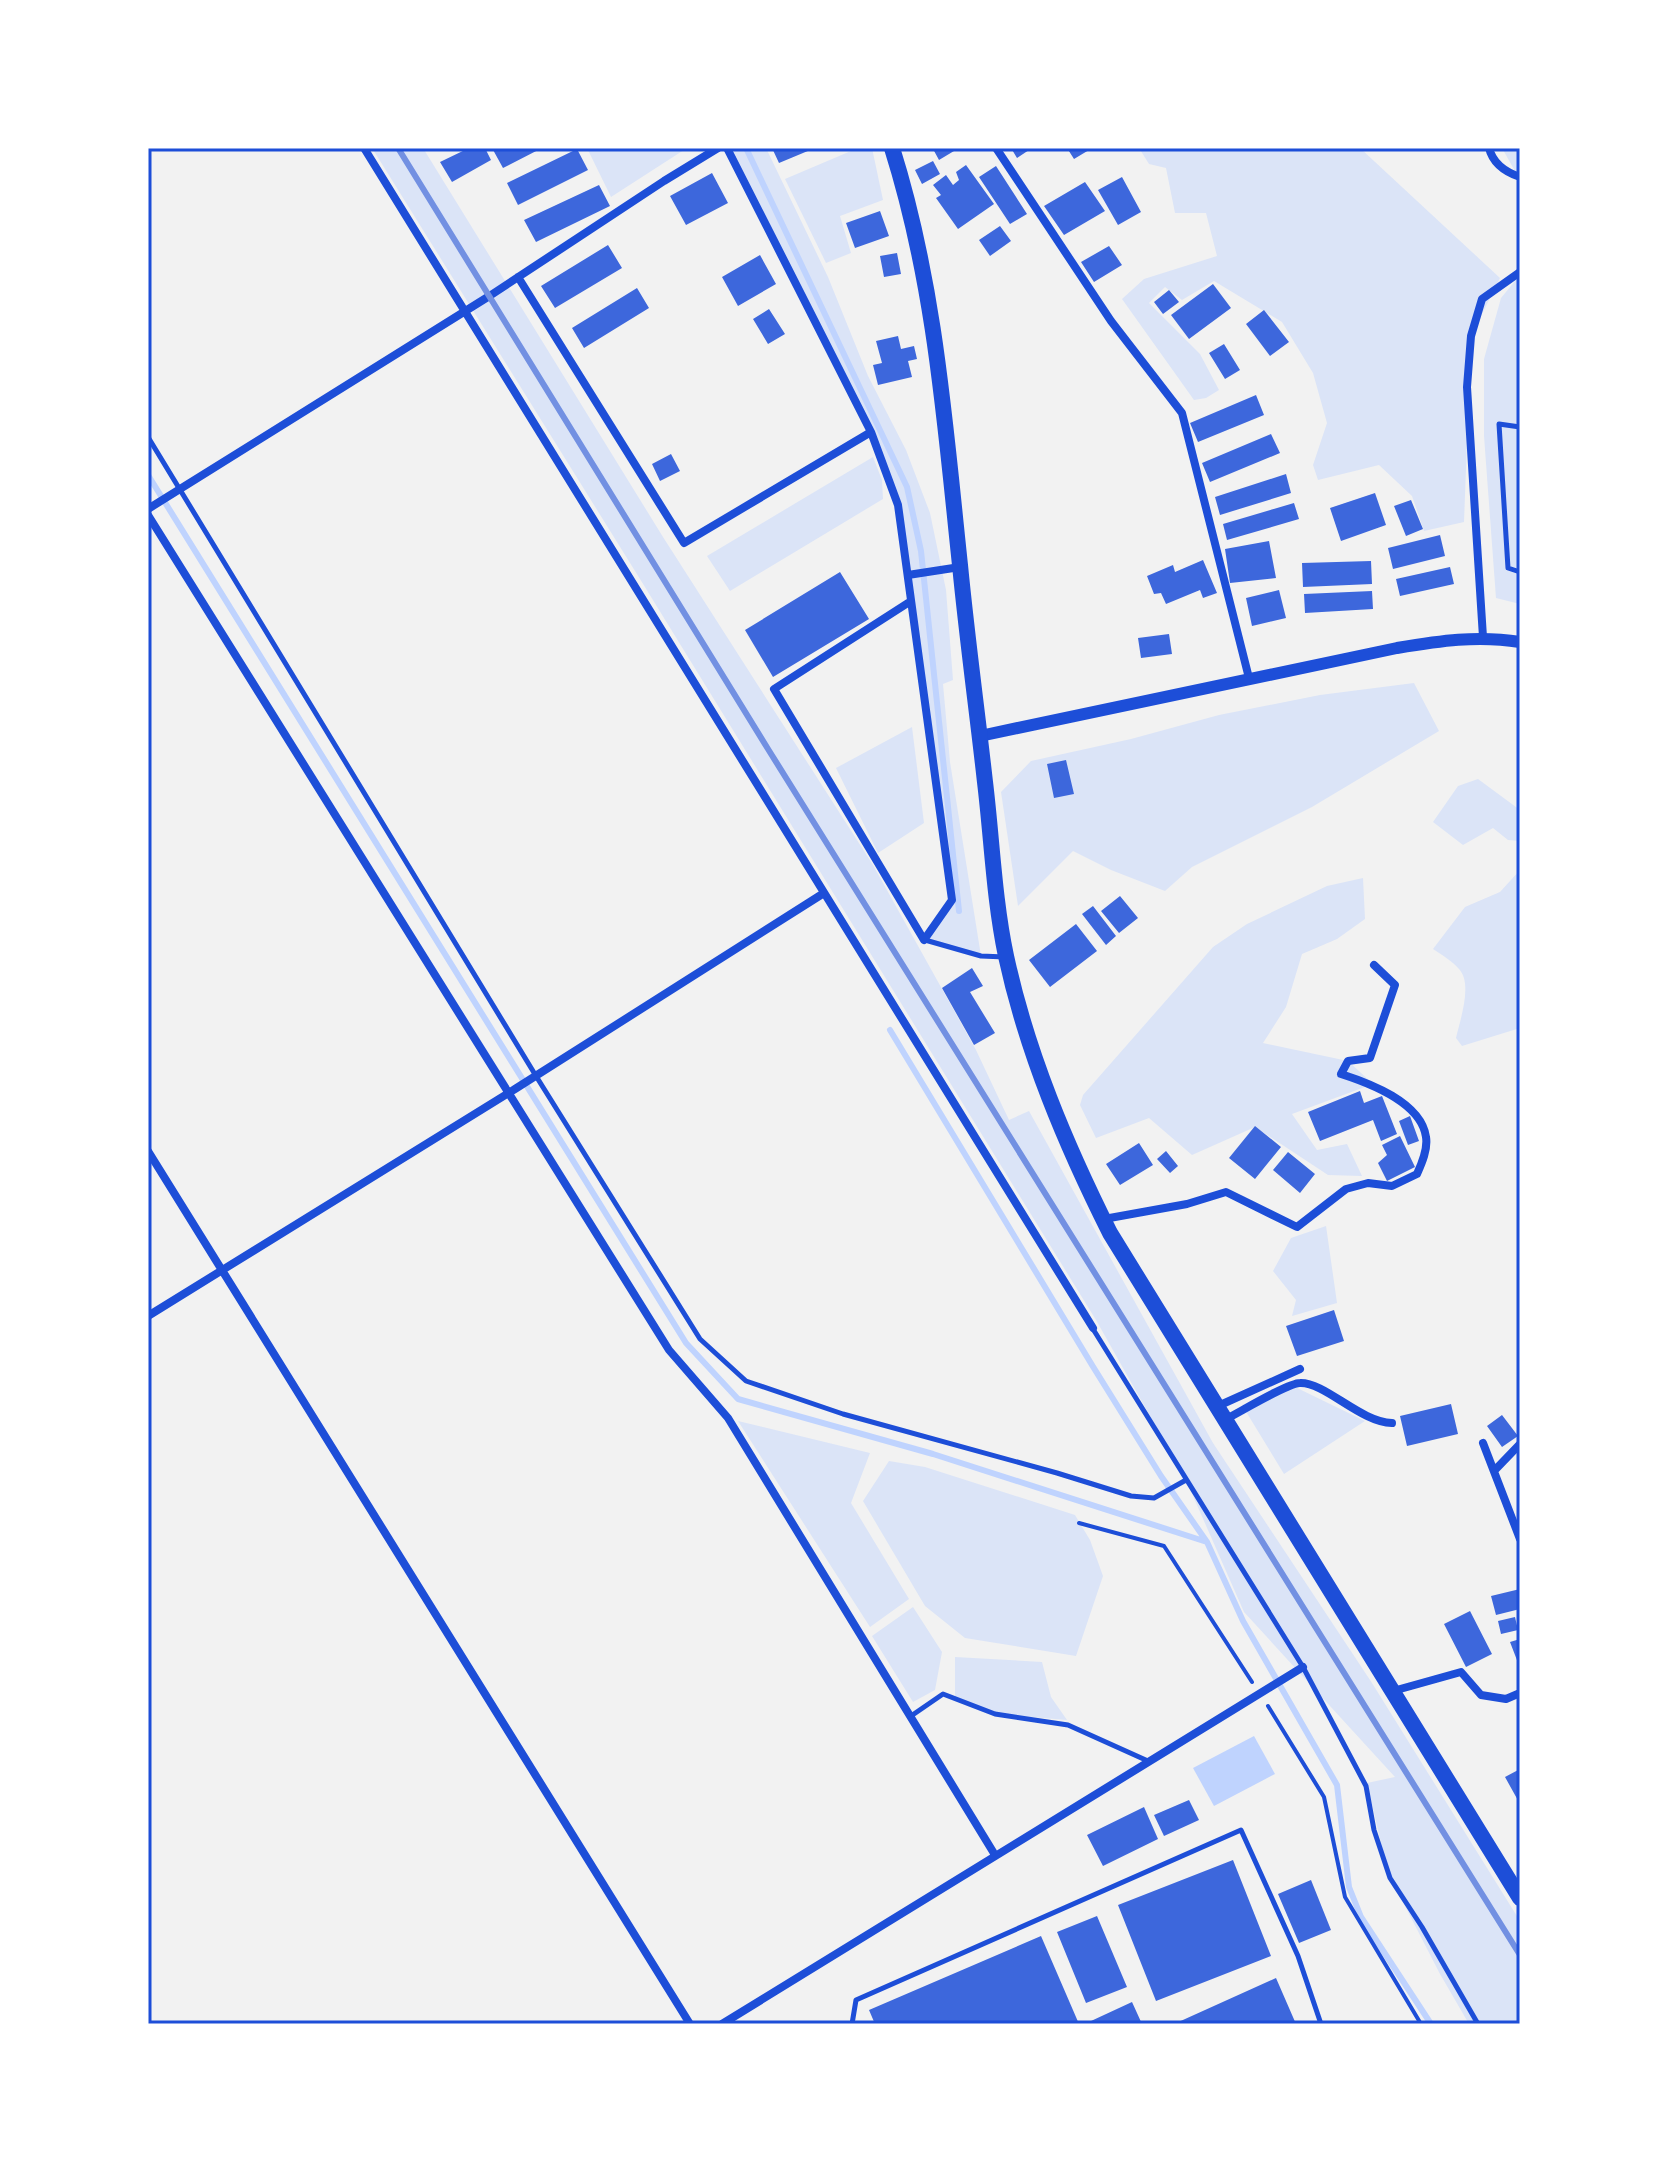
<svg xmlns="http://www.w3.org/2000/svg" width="1668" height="2172" font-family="Quicksand,sans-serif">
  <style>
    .green { fill: #dbe4f7 }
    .water { fill: #bfd3fe }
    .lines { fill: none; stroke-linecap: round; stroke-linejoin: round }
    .stream { stroke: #bfd3fe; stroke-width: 6 }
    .building { fill: #3d67dc }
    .path { stroke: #1d4ed8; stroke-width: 4 }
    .service { stroke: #1d4ed8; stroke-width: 5 }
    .minor { stroke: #1d4ed8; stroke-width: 8 }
    .tertiary { stroke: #1d4ed8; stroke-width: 12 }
    .primary { stroke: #1d4ed8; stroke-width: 16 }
    .rail { stroke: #7290e2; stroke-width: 6 }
    .neatline { fill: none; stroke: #1d4ed8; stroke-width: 3 }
  </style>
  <rect width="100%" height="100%" fill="#f2f2f2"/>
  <!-- green -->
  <path class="green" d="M 372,148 L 423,148 L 663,537 L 873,865 L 976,1050 L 1009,1120 L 1029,1111 L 1213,1443 L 1372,1683 L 1520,1921 L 1520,2024 L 1469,2024 L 1440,1974 L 1388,1873 L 1367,1783 L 1395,1777 L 1244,1612 L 1186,1480 L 1096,1320 L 640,579 Z
    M 587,148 L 687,148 L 611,197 Z
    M 732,148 L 766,148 L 828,277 L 868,376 L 906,450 L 930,513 L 946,590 L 953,680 L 943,684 L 950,762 L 981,956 L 923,938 L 952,899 L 903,519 L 873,438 Z
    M 858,148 L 872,148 L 883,200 L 840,216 L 851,253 L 826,263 L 785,179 Z
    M 1139,148 L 1360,148 L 1500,278 L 1471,336 L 1464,522 L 1424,531 L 1412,496 L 1379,465 L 1318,480 L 1313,465 L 1327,423 L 1313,373 L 1282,322 L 1214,281 L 1182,300 L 1165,287 L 1149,303 L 1200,354 L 1219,390 L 1206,398 L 1194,400 L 1122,299 L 1144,279 L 1217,256 L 1206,213 L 1175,213 L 1166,168 L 1149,164 Z
    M 1502,148 L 1520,148 L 1520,174 L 1516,173 Z
    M 1520,275 L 1520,604 L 1496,598 L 1484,436 L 1484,359 L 1501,298 Z
    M 873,457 L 882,480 L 883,499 L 730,591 L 707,556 Z
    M 1414,683 L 1439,731 L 1312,807 L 1192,867 L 1165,891 L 1111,870 L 1073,851 L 1018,906 L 1001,792 L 1031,761 L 1131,739 L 1219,715 L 1320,695 Z
    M 912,727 L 924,823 L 878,853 L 836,768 Z
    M 1478,779 L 1520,810 L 1520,841 L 1508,840 L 1493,828 L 1463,845 L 1433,822 L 1458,786 Z
    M 1520,870 L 1520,1028 L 1462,1046 L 1456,1038 C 1460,1020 1473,984 1459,969 C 1452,961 1442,955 1433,949 L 1465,907 L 1500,892 Z
    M 1363,878 L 1365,919 L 1337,939 L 1302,954 L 1286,1007 L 1263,1043 L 1348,1061 L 1373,1084 L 1292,1114 L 1317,1150 L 1347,1144 L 1362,1176 L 1328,1175 L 1255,1127 L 1192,1155 L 1149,1118 L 1096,1138 L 1080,1105 L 1083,1095 L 1213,947 L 1247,924 L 1327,886 Z
    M 1326,1226 L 1337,1303 L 1292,1316 L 1296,1300 L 1273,1271 L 1291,1238 Z
    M 1293,1386 L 1365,1421 L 1284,1474 L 1242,1405 Z
    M 738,1421 L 870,1453 L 851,1503 L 909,1599 L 870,1627 Z
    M 889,1461 L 925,1467 L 1075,1515 L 1090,1540 L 1103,1576 L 1076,1656 L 965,1638 L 925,1606 L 863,1501 Z
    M 913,1607 L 942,1652 L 935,1690 L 913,1702 L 872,1636 Z
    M 955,1657 L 1042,1662 L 1051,1697 L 1067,1720 L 995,1714 L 955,1698 Z"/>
  <!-- water -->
  <path class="water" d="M 1254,1736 L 1275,1774 L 1214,1806 L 1193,1768 Z"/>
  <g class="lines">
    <!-- stream -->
    <path class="stream" d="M 746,148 L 907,487 L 921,551 L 959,911
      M 148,475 L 686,1343 L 738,1399 L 933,1454 L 1207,1542
      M 890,1030 L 1092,1365 L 1161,1476 L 1207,1542 L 1243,1621 L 1337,1785 L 1349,1887 L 1361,1917 L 1431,2024"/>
  </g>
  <!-- building -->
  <path class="building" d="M 469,148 L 485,148 L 491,160 L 452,182 L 440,162 Z
    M 492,148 L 542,148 L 503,168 Z
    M 772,148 L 815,148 L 779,163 Z
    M 936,148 L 959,148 L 939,160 L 933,149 Z
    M 1011,148 L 1032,148 L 1017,158 Z
    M 1067,148 L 1087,148 L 1089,150 L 1074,159 Z
    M 577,149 L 588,170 L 518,205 L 507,183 Z
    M 933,161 L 940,174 L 922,184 L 915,170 Z
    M 966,165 L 994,204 L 958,229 L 936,198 L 941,195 L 933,185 L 946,175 L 953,185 L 959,180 L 956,172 Z
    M 996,166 L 1027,214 L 1010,224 L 979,177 Z
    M 712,173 L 728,203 L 686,225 L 670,196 Z
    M 1122,177 L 1141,212 L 1118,225 L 1098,190 Z
    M 1085,182 L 1105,211 L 1064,235 L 1044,206 Z
    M 599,185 L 610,206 L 536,242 L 524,220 Z
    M 880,211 L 889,236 L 855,248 L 846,223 Z
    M 1000,226 L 1011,241 L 990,256 L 979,240 Z
    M 608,245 L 622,268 L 555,308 L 541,286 Z
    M 1109,246 L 1122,265 L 1094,282 L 1081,262 Z
    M 897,253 L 901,274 L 884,277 L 880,256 Z
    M 760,255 L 776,284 L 738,306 L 722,277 Z
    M 1213,284 L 1231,308 L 1189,339 L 1171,315 Z
    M 637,288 L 649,308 L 584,348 L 572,328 Z
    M 1169,290 L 1179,302 L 1163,314 L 1154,302 Z
    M 769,309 L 785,334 L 768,344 L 753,319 Z
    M 1264,310 L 1289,342 L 1270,356 L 1246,324 Z
    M 898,336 L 901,349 L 914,346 L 917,359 L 908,361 L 912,377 L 878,385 L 873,365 L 882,363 L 876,341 Z
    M 1224,344 L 1240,370 L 1225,379 L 1209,353 Z
    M 1256,395 L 1264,415 L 1198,442 L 1190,423 Z
    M 1271,434 L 1280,453 L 1210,482 L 1202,463 Z
    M 671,454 L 680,471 L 660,481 L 652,464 Z
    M 1286,474 L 1291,493 L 1220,515 L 1215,497 Z
    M 1375,493 L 1386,525 L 1341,541 L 1330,508 Z
    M 1411,500 L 1423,529 L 1406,536 L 1394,506 Z
    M 1294,503 L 1299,519 L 1227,540 L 1223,524 Z
    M 1440,535 L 1445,556 L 1393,569 L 1388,548 Z
    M 1269,541 L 1276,578 L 1230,583 L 1225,549 Z
    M 1203,560 L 1217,593 L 1203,598 L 1200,590 L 1166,604 L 1161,593 L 1154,594 L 1147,576 L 1173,565 L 1175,572 Z
    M 1371,561 L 1372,584 L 1303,587 L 1302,563 Z
    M 1450,567 L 1454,584 L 1400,596 L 1396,579 Z
    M 840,572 L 869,619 L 773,677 L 745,630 Z
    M 1279,590 L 1286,618 L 1252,626 L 1246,598 Z
    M 1372,591 L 1373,609 L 1305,613 L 1304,594 Z
    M 1169,634 L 1172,654 L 1141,658 L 1138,638 Z
    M 1066,760 L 1074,794 L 1054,798 L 1047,764 Z
    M 1120,896 L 1138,918 L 1119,933 L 1101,911 Z
    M 1093,906 L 1116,936 L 1106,945 L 1082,914 Z
    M 1076,924 L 1097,951 L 1050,987 L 1029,960 Z
    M 972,968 L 983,986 L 970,992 L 995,1033 L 974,1045 L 942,988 Z
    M 1360,1091 L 1364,1103 L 1382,1096 L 1397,1134 L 1381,1141 L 1373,1120 L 1320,1141 L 1308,1112 Z
    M 1410,1116 L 1419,1141 L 1408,1145 L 1399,1121 Z
    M 1255,1126 L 1281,1147 L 1255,1179 L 1229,1158 Z
    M 1400,1136 L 1415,1167 L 1387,1181 L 1378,1163 L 1387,1155 L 1382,1145 Z
    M 1139,1143 L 1153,1165 L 1120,1185 L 1106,1164 Z
    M 1166,1151 L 1178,1166 L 1170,1173 L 1157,1159 Z
    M 1288,1152 L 1315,1174 L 1300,1193 L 1273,1170 Z
    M 1334,1310 L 1344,1341 L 1297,1356 L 1286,1326 Z
    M 1451,1404 L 1458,1434 L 1407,1446 L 1400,1416 Z
    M 1502,1415 L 1518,1436 L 1502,1447 L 1487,1426 Z
    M 1520,1589 L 1520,1609 L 1496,1615 L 1491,1596 Z
    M 1470,1611 L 1492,1654 L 1466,1667 L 1444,1624 Z
    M 1515,1617 L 1518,1630 L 1501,1634 L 1498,1621 Z
    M 1520,1639 L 1520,1668 L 1510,1642 Z
    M 1520,1769 L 1520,1804 L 1505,1777 Z
    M 1189,1800 L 1199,1820 L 1164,1836 L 1154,1815 Z
    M 1144,1807 L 1158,1839 L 1103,1866 L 1087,1835 Z
    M 1233,1860 L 1271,1956 L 1156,2001 L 1118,1905 Z
    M 1311,1880 L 1331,1930 L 1299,1943 L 1278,1894 Z
    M 1097,1916 L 1127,1987 L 1086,2003 L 1057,1932 Z
    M 1041,1936 L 1079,2024 L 875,2024 L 869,2010 Z
    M 1276,1978 L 1296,2024 L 1174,2024 Z
    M 1132,2002 L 1142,2024 L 1092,2024 L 1091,2021 Z"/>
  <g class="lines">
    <!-- path -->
    <path class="path" d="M 1079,1523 L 1164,1546 L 1252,1682
      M 1268,1706 L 1324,1797 L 1345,1897 L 1421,2024"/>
    <!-- service -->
    <path class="service" d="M 1520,427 L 1499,424 L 1508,568 L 1520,572
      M 148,437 L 536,1076 L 700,1339 L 746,1381 L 843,1414 L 1057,1473 L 1131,1496 L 1154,1498 L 1186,1480
      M 925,940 L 981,956 L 1005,957
      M 1093,1329 L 1303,1667 L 1366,1786 L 1374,1830 L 1390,1878 L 1422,1927 L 1478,2024
      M 911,1716 L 943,1694 L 995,1714 L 1068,1725 L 1148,1761
      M 852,2024 L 856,2000 L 1241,1830 L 1298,1956 L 1321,2024"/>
    <!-- minor -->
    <path class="minor" d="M 364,148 L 1093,1328
      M 727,148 L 871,432 L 898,505 L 952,900 L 924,940 L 774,689 L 911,601
      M 996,148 L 1111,321 L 1182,413 L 1249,678
      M 1489,148 C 1493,164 1505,172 1520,177
      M 518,277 L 684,543 L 871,432
      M 148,509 L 491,295 L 664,181 L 718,148
      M 148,515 L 669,1350 L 728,1418 L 995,1855
      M 908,575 L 960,567
      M 1483,637 L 1467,387 L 1471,336 L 1482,299 L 1520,272
      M 148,1151 L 690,2024
      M 1104,1219 L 1187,1204 L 1226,1192 L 1297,1227 L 1346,1189 L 1368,1183 L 1392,1186 L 1417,1174 C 1422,1163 1428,1149 1426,1137 C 1421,1102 1369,1083 1341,1074 L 1348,1061 L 1370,1058 L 1395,985 L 1374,965
      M 148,1316 L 515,1089 L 824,893
      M 1218,1406 L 1300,1369
      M 1226,1419 C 1240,1412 1288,1383 1300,1383 C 1325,1382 1360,1422 1392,1423
      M 1483,1443 L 1520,1539
      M 1494,1471 L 1520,1444
      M 1393,1691 L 1461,1672 L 1481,1695 L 1506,1699 L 1520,1693
      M 722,2024 L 1303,1667"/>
    <!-- tertiary -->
    <path class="tertiary" d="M 980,736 L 1397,648 C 1439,641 1477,635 1520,642"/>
    <!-- primary -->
    <path class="primary" d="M 892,148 C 935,284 945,424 960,565 C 967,638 977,710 985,782 C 992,840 994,899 1006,956 C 1027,1053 1066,1145 1110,1233 L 1520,1898"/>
    <!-- rail -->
    <path class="rail" d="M 398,148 L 768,749 L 1520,1955"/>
  </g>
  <!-- border -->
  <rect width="1668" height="2172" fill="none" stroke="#ffffff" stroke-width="300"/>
  <rect x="150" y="150" width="1368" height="1872" class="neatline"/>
</svg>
